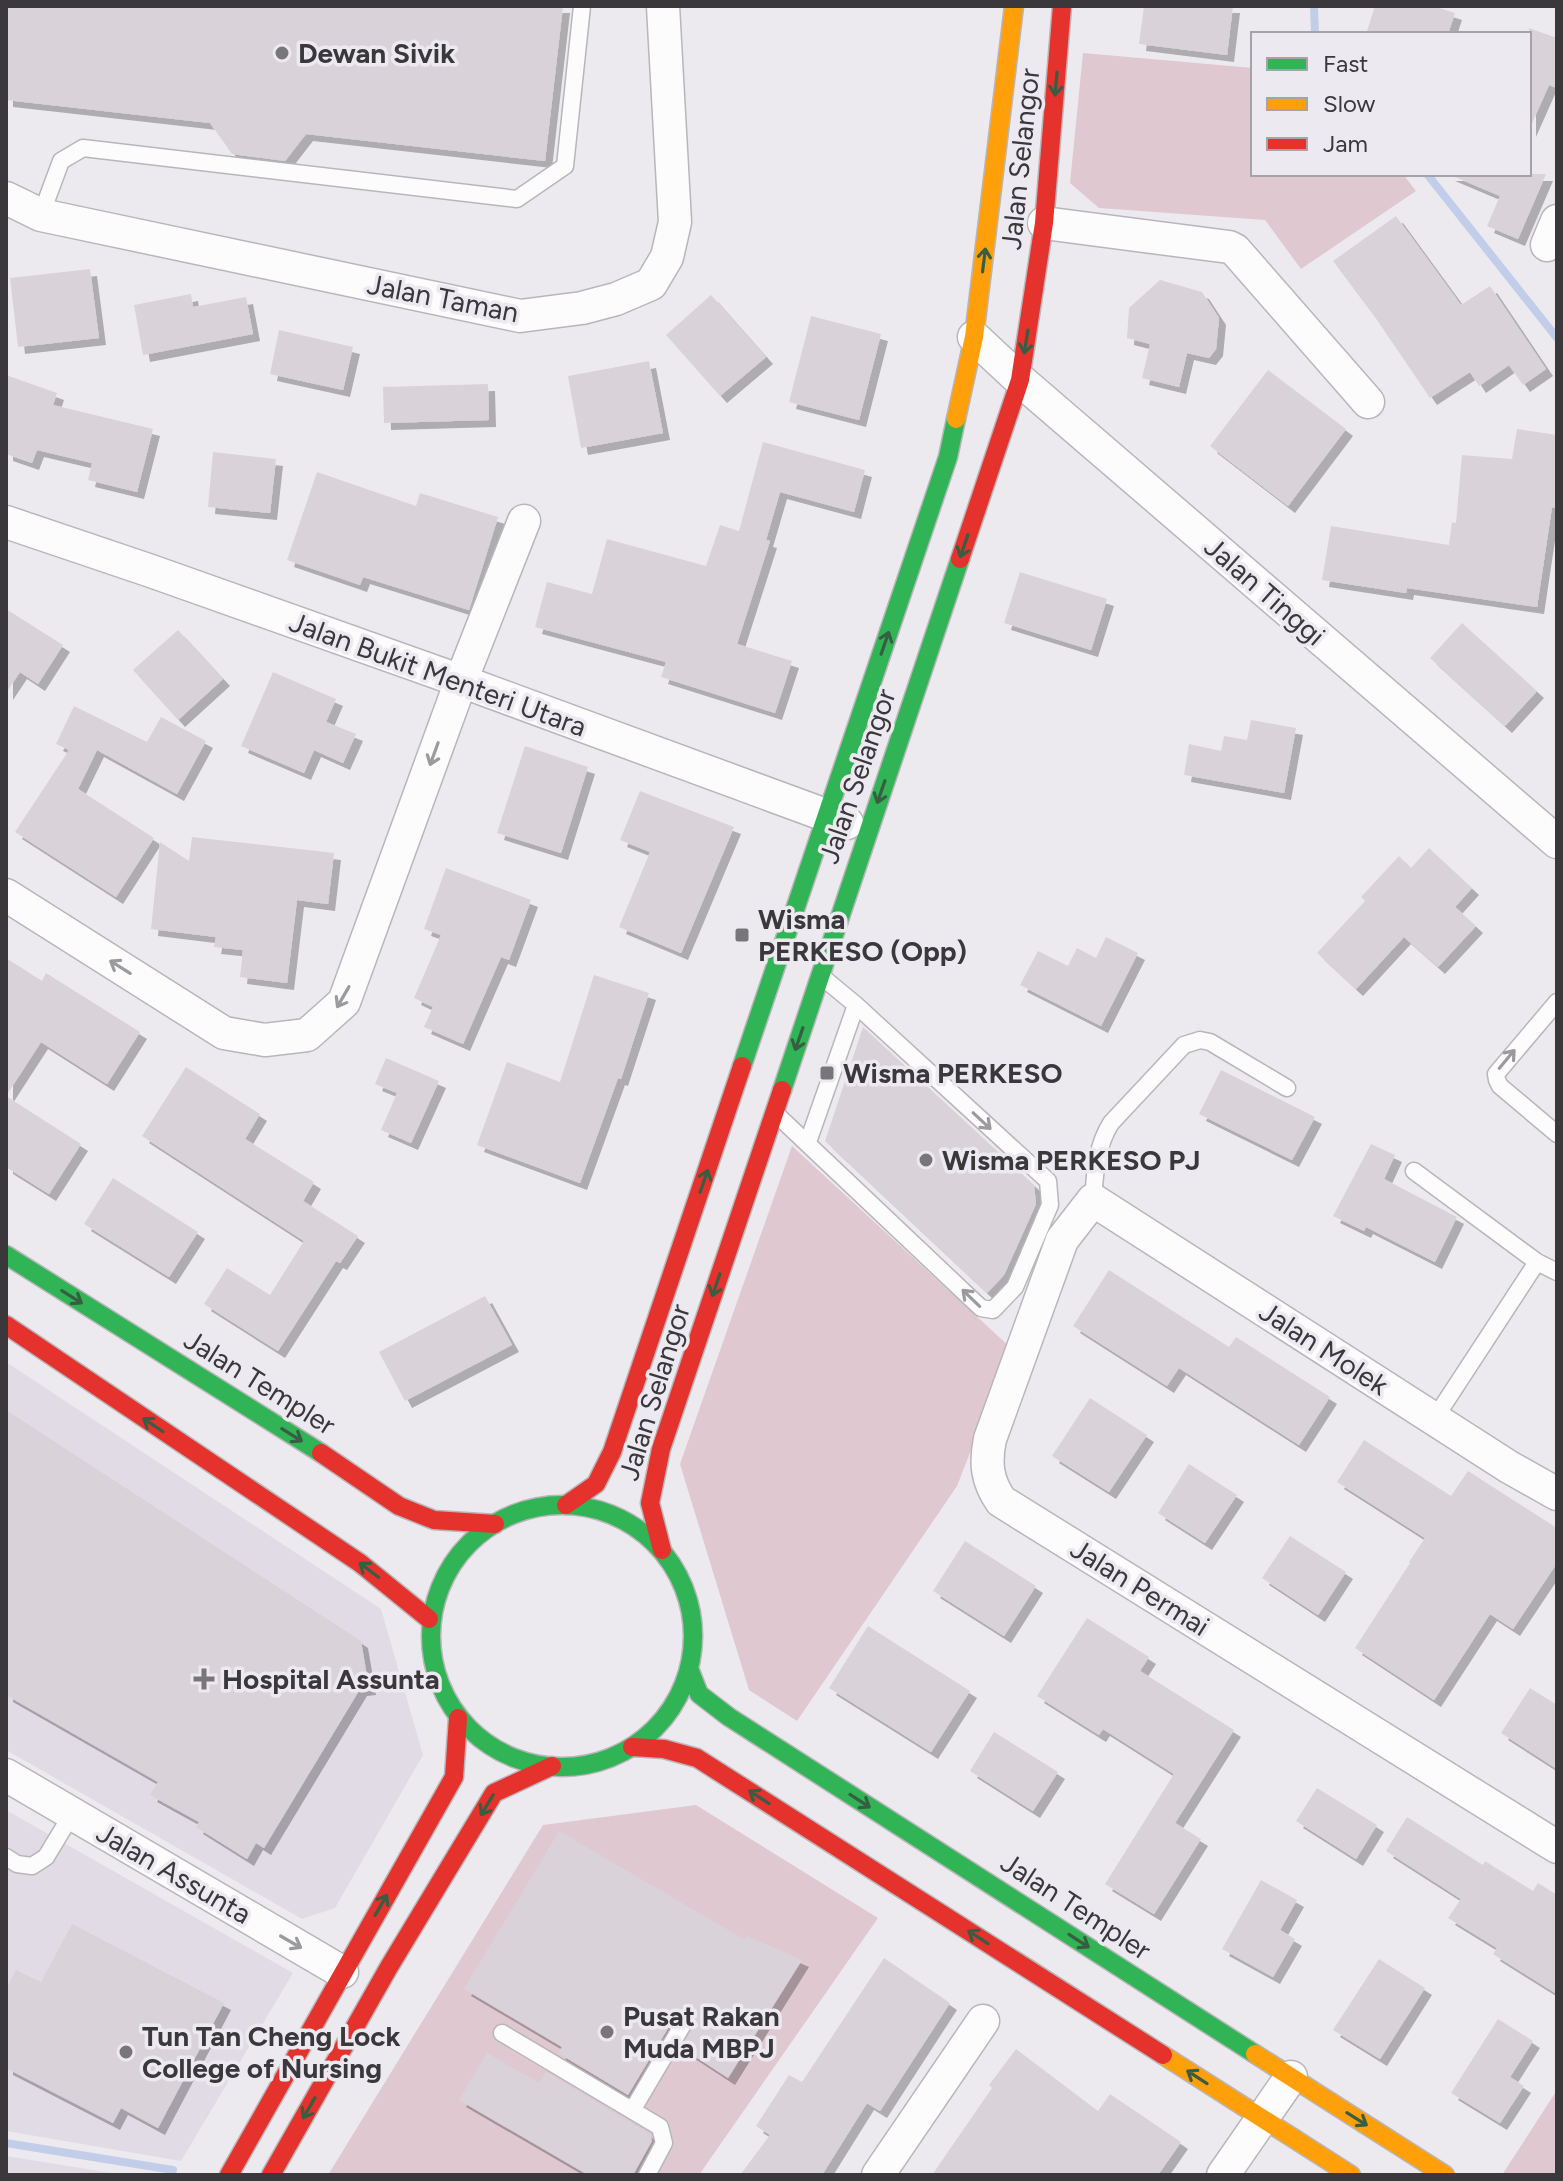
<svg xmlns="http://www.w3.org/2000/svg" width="1563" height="2181" font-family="Figtree,sans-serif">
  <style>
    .built { fill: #e1dbe5 }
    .green { fill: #e0c8d0 }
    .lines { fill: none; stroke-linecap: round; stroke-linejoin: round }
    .stream { stroke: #c2cee9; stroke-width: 8 }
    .building { fill: #dad2d9; filter: url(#shadow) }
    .lane-casing { stroke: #b8b6ba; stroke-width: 19 }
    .street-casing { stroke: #b8b6ba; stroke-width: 35 }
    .fast-casing { stroke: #b8b6ba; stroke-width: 21 }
    .slow-casing { stroke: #b8b6ba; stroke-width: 21 }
    .jam-casing { stroke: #b8b6ba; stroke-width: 21 }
    .lane { stroke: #fcfcfd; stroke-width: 16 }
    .street { stroke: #fcfcfd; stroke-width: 32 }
    .fast { stroke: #30b455; stroke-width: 18 }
    .slow { stroke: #ff9f0a; stroke-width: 18 }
    .jam { stroke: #e5322d; stroke-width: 18 }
    .oneway { stroke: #375d43 }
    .oneway2 { stroke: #9b9a9c }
    .poi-dot { fill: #79767a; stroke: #ede9f0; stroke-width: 3 }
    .labels { text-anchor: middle; stroke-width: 7; stroke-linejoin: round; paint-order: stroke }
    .poi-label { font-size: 28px; font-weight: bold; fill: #3a383b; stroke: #ede9f0; text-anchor: start }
    .street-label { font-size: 28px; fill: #3a383b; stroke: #ede9f0 }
  </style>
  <defs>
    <filter id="shadow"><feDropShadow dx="7" dy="7" stdDeviation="0" flood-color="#0004"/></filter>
  </defs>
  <rect width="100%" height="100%" fill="#edeaef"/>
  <!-- built -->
  <path class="built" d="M 6,1362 L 381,1609 L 423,1755 L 335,1908 L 302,1919 L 6,1750 Z
    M 6,1810 L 293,1973 L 181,2161 L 6,2131 Z
    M 6,2156 L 124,2175 L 6,2175 Z"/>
  <!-- green -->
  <path class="green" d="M 1083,53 L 1253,68 L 1253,174 L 1403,174 L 1416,191 L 1301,269 L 1265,220 L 1099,208 L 1070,183 Z
    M 792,1146 L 1011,1348 L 957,1486 L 797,1721 L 749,1690 L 680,1464 Z
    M 696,1805 L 878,1918 L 699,2175 L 328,2175 L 543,1825 Z
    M 1557,2090 L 1557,2175 L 1502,2175 Z"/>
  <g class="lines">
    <!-- stream -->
    <path class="stream" d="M 1314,6 L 1315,34
      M 1427,174 L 1557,338
      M 6,2143 L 173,2170"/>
  </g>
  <!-- building -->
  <path class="building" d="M 6,6 L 563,6 L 545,161 L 306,134 L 285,161 L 232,154 L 210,123 L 6,100 Z
    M 1144,6 L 1233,6 L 1227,55 L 1139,44 Z
    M 1375,6 L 1433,6 L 1455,13 L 1448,34 L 1366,34 Z
    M 1529,28 L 1557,38 L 1557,88 L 1549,85 L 1529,130 Z
    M 1448,174 L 1546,174 L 1518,239 L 1487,226 L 1500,196 Z
    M 1396,216 L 1461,305 L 1490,286 L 1546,369 L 1523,385 L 1509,365 L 1479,386 L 1470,372 L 1430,398 L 1377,320 L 1333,261 Z
    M 90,269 L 99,338 L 18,347 L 10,278 Z
    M 1160,280 L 1202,292 L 1219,318 L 1216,349 L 1209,358 L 1187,353 L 1179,387 L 1142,378 L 1150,344 L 1127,338 L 1129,308 Z
    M 191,294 L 193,307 L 246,297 L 253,334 L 143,355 L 134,305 Z
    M 711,295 L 766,357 L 720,396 L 666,335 Z
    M 811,316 L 881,334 L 859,420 L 789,402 Z
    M 279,330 L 353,347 L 343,390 L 270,374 Z
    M 649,361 L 663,433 L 581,448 L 568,376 Z
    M 1268,370 L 1346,429 L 1288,506 L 1210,446 Z
    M 6,375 L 57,393 L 53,405 L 153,429 L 137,492 L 88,480 L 92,463 L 37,450 L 32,463 L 6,454 Z
    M 488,384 L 489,420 L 384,423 L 383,387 Z
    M 1517,429 L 1557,435 L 1557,508 L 1552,507 L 1537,607 L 1407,588 L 1406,593 L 1322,580 L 1331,526 L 1449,545 L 1452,522 L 1456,523 L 1462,455 L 1512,459 Z
    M 763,442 L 865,470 L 854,512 L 780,492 L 766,540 L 770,541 L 737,644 L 792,661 L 775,713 L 661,677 L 666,662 L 535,627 L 547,582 L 592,594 L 607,539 L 706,566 L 720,525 L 739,531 Z
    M 213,452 L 276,459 L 270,513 L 208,507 Z
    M 317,472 L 416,506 L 420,493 L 498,517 L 469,610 L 363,577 L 360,585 L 287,560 Z
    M 1020,572 L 1107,599 L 1091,650 L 1004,623 Z
    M 6,609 L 63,645 L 38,684 L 20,672 L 6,693 Z
    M 1462,623 L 1537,691 L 1505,726 L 1430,658 Z
    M 178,630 L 223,679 L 178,720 L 133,670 Z
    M 273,672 L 336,699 L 326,722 L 356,734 L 343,763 L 314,750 L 304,773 L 241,746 Z
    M 74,706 L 147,742 L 161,717 L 206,741 L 177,794 L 97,750 L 78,789 L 154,838 L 116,897 L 15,832 L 69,750 L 56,744 Z
    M 1251,720 L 1296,728 L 1284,793 L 1184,775 L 1189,744 L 1221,751 L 1224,736 L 1247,740 Z
    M 525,746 L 588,767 L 561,853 L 497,833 Z
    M 640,791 L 734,827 L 681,953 L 619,927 L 650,852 L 620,840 Z
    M 192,837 L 334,853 L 328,904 L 297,900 L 287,983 L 240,977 L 243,950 L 214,947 L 216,937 L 151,929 L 160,842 L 189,861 Z
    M 1429,848 L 1472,888 L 1455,907 L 1476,926 L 1438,967 L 1404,937 L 1356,989 L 1317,953 L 1365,901 L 1361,897 L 1399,856 L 1411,868 Z
    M 446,868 L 531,900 L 509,960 L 501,957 L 463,1044 L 424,1027 L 433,1007 L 414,998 L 441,935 L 424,929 Z
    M 1106,937 L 1138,953 L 1101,1026 L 1020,985 L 1038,951 L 1068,966 L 1077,948 L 1096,958 Z
    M 6,958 L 42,981 L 46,973 L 140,1032 L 107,1084 L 41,1042 L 6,1096 L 81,1144 L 49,1194 L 6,1167 Z
    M 594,975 L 649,993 L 621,1079 L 618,1078 L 580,1183 L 477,1145 L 507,1062 L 560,1082 Z
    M 863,1027 L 1034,1185 L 1036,1204 L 1004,1275 L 987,1293 L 825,1141 Z
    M 386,1058 L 439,1081 L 411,1143 L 381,1130 L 397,1093 L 375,1084 Z
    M 186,1067 L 260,1114 L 245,1139 L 314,1182 L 303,1201 L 358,1236 L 340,1263 L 336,1261 L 278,1351 L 204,1304 L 227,1268 L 270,1295 L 304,1241 L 142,1136 Z
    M 1221,1070 L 1315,1117 L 1292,1160 L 1199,1114 Z
    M 1371,1144 L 1395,1155 L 1384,1179 L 1457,1217 L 1435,1262 L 1366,1227 L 1364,1231 L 1333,1216 Z
    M 113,1178 L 198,1232 L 169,1277 L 84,1224 Z
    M 1109,1270 L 1229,1347 L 1236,1337 L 1330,1397 L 1299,1445 L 1179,1368 L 1167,1386 L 1073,1326 Z
    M 485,1296 L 512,1345 L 405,1401 L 379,1352 Z
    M 1090,1398 L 1147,1435 L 1109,1492 L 1052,1456 Z
    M 6,1410 L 361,1641 L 369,1688 L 360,1689 L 264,1848 L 256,1843 L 247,1859 L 196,1827 L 199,1822 L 150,1795 L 158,1782 L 6,1695 Z
    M 1364,1440 L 1451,1496 L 1468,1471 L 1557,1528 L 1557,1563 L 1513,1629 L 1490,1614 L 1434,1700 L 1355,1648 L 1410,1563 L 1409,1562 L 1425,1538 L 1337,1482 Z
    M 1189,1464 L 1237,1495 L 1205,1543 L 1158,1513 Z
    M 1290,1536 L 1346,1572 L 1318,1615 L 1262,1578 Z
    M 965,1541 L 1036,1586 L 1004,1636 L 933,1591 Z
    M 1087,1618 L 1149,1657 L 1140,1671 L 1234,1730 L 1175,1823 L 1201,1839 L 1154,1914 L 1105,1884 L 1174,1774 L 1103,1729 L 1099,1735 L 1037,1696 Z
    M 868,1626 L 970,1691 L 931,1752 L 829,1688 Z
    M 1530,1688 L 1557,1705 L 1557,1769 L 1501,1733 Z
    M 994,1732 L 1058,1772 L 1033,1811 L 970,1771 Z
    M 1317,1788 L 1377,1825 L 1356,1859 L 1296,1821 Z
    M 1407,1817 L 1483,1865 L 1485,1861 L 1533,1891 L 1538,1883 L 1557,1895 L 1557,1994 L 1493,1954 L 1497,1948 L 1448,1918 L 1461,1899 L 1386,1851 Z
    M 559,1831 L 745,1940 L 747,1936 L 802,1960 L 728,2078 L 682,2048 L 696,2022 L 695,2016 L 690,2011 L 680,2011 L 676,2015 L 628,2095 L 558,2053 L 562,2047 L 464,1989 Z
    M 1261,1880 L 1297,1900 L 1280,1930 L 1295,1939 L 1273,1977 L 1222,1949 Z
    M 72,1924 L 224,2003 L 158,2128 L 121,2108 L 113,2123 L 6,2068 L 6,1989 L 16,1970 L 41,1982 Z
    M 884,1958 L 950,2003 L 880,2111 L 867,2103 L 822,2175 L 740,2175 L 770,2135 L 756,2126 L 789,2075 L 802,2082 Z
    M 1379,1959 L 1425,1988 L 1380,2059 L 1333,2030 Z
    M 1498,2019 L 1533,2041 L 1510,2077 L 1524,2086 L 1500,2123 L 1451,2093 Z
    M 1016,2049 L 1098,2111 L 1110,2094 L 1181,2142 L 1158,2175 L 932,2175 L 992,2088 L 989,2085 Z
    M 487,2053 L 539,2083 L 546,2072 L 650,2134 L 652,2141 L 633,2175 L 588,2175 L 459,2100 Z"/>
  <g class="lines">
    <defs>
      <path id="lane" d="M 41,215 L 61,161 L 83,148 L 517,199 L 565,166 L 582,6
        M 1557,1002 L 1496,1074 L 1497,1080 L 1500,1086 L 1557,1134
        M 776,1114 L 981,1308 L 993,1310 L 1015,1287 L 1050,1205 L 1048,1181 L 856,1005 L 821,976
        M 808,1142 L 856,1005
        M 1414,1171 L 1537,1262 L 1557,1272
        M 1093,1200 C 1095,1173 1096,1147 1111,1123 L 1184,1045 L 1200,1040 L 1210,1042 L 1287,1088
        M 1435,1418 L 1537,1262
        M 6,1857 L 17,1864 L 32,1866 L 46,1857 L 72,1814
        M 502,2033 L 660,2127 L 664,2143 L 647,2175
        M 633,2109 L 685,2021"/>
      <path id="street" d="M 6,198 L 41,215 L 520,316 L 582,308 L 616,299 L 651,284 L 667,257 L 675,222 L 663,6
        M 1044,223 L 1229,247 L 1235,250 L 1368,402
        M 1547,245 L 1557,221
        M 974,337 L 1020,380 L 1557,842
        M 6,522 L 151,571 L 461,681 L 847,823
        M 6,895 L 224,1033 L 265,1040 L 307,1035 L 344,1002 L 461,681 L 524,521
        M 1557,1494 L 1509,1467 L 1093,1200 L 1062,1240 L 990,1439 C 985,1463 987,1481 1001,1501 L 1557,1847
        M 6,1775 L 342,1972
        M 878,2175 L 983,2021
        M 1223,2175 L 1291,2077"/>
      <path id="fast" d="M 742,1066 L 948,457 L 956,419
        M 782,1090 L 960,559
        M 6,1255 L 321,1453
        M431 1636a131 131 0 1 1 262 0a131 131 0 1 1-262 0Z
        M 690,1671 L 699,1694 L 729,1717 L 1255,2054"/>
      <path id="slow" d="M 956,419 L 974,337 L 1014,6
        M 1255,2054 L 1445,2175
        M 1163,2055 L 1351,2175"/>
      <path id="jam" d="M 960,559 L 1020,380 L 1044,223 L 1062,6
        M 6,1325 L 360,1563 L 429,1619
        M 321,1453 L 399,1506 L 434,1520 L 495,1524
        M 566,1505 L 596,1484 L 612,1452 L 742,1066
        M 662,1550 L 650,1503 L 661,1449 L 782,1090
        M 632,1747 L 664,1749 L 697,1758 L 1163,2055
        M 229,2175 L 454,1777 L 458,1718
        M 271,2175 L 389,1967 L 494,1793 L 552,1766"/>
    </defs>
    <!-- lane casing -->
    <use href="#lane" class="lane-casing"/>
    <!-- street casing -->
    <use href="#street" class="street-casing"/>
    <!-- fast casing -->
    <use href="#fast" class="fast-casing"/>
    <!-- slow casing -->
    <use href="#slow" class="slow-casing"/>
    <!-- jam casing -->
    <use href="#jam" class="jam-casing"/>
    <!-- lane -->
    <use href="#lane" class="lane"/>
    <!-- street -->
    <use href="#street" class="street"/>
    <!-- fast -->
    <use href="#fast" class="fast"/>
    <!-- slow -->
    <use href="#slow" class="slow"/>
    <!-- jam -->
    <use href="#jam" class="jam"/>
  </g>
  <!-- one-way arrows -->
  <defs><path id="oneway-shaft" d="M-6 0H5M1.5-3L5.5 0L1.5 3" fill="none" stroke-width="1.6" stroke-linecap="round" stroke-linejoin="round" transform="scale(2)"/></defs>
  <g class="oneway">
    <use href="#oneway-shaft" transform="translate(1056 84) rotate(95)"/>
    <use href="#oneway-shaft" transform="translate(984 260) rotate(-83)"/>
    <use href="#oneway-shaft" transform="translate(1026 342) rotate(99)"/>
    <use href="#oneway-shaft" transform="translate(964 546) rotate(109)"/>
    <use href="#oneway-shaft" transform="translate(885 643) rotate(-71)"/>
    <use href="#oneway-shaft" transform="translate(881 792) rotate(109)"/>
    <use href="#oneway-shaft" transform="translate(799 1039) rotate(109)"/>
    <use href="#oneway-shaft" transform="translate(704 1181) rotate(-71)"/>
    <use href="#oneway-shaft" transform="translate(716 1285) rotate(109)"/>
    <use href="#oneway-shaft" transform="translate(72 1297) rotate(32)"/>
    <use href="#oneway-shaft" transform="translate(153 1425) rotate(-146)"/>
    <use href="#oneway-shaft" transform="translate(292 1435) rotate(32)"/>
    <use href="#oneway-shaft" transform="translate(369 1570) rotate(-143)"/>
    <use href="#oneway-shaft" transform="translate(759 1797) rotate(-147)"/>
    <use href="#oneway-shaft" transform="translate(860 1801) rotate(33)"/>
    <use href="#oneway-shaft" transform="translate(487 1805) rotate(121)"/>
    <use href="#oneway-shaft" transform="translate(381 1905) rotate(-60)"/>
    <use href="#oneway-shaft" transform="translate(978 1937) rotate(-147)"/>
    <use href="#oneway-shaft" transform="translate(1079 1941) rotate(33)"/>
    <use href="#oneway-shaft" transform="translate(1197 2077) rotate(-147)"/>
    <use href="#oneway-shaft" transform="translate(309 2108) rotate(120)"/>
    <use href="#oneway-shaft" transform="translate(1357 2119) rotate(32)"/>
  </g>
  <g class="oneway2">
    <use href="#oneway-shaft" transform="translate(434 754) rotate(110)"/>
    <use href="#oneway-shaft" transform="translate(120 967) rotate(-148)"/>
    <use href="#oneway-shaft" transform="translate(343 997) rotate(120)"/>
    <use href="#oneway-shaft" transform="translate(1507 1059) rotate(-50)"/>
    <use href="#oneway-shaft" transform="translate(982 1121) rotate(43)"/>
    <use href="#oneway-shaft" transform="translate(971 1298) rotate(-136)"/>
    <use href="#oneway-shaft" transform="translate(291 1942) rotate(30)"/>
  </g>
  <!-- markers -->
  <g class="poi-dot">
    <circle cx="282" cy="53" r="8"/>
    <rect x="734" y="927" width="16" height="16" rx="4"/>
    <rect x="819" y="1065" width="16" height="16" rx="4"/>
    <circle cx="926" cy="1160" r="8"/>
    <path d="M200 1667h8v8h8v8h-8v8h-8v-8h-8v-8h8z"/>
    <circle cx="607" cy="2032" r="8"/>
    <circle cx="126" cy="2052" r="8"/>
  </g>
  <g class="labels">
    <!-- poi labels -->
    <g class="poi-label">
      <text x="298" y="63">Dewan Sivik</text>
      <text x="758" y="929">Wisma<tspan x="758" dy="32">PERKESO (Opp)</tspan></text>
      <text x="843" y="1083">Wisma PERKESO</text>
      <text x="942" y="1170">Wisma PERKESO PJ</text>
      <text x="222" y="1689">Hospital Assunta</text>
      <text x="623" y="2026">Pusat Rakan<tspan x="623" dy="32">Muda MBPJ</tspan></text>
      <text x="142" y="2046">Tun Tan Cheng Lock<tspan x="142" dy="32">College of Nursing</tspan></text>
    </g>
    <!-- street labels -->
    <g class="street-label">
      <text transform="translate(1020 159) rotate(-84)" y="10">Jalan Selangor</text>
      <text transform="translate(443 298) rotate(11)" y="10">Jalan Taman</text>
      <text transform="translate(1265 591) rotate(41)" y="10">Jalan Tinggi</text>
      <text transform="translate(438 674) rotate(20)" y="10">Jalan Bukit Menteri Utara</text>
      <text transform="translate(857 776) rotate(-71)" y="10">Jalan Selangor</text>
      <text transform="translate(1324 1348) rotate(33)" y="10">Jalan Molek</text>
      <text transform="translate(260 1382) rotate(32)" y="10">Jalan Templer</text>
      <text transform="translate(654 1392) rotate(-73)" y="10">Jalan Selangor</text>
      <text transform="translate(1140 1587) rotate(32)" y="10">Jalan Permai</text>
      <text transform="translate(174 1873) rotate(30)" y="10">Jalan Assunta</text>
      <text transform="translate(1076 1906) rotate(33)" y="10">Jalan Templer</text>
    </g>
  </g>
  <!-- border -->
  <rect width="1563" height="2181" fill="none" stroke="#3a383b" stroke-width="16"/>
  <!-- legend -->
  <rect x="1251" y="32" width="280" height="144" fill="#ede9f0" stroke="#a5a2a8" stroke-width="2"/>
  <rect x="1267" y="58" width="40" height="12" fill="#30b455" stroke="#a5a2a8" stroke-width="2"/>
  <text x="1323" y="72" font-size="24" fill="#3a383b">Fast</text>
  <rect x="1267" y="98" width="40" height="12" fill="#ff9f0a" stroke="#a5a2a8" stroke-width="2"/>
  <text x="1323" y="112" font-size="24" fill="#3a383b">Slow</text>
  <rect x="1267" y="138" width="40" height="12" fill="#e5322d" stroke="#a5a2a8" stroke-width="2"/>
  <text x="1323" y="152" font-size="24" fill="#3a383b">Jam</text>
</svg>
